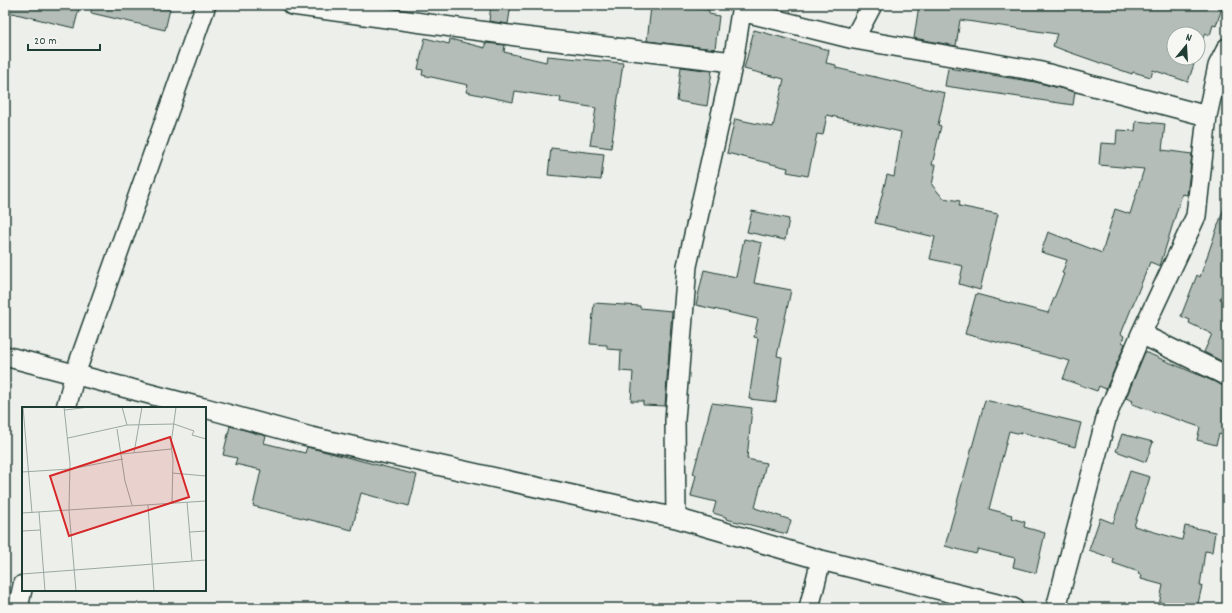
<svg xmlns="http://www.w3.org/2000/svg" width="1232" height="613" font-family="Dekko,sans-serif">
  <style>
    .building { fill: #b4bdb8; stroke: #1f3d34 }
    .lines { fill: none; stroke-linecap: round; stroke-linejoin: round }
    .street-casing { stroke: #1f3d34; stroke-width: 22 }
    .street { stroke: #f6f6f2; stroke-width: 19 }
    .inset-road { fill: none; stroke: #9ba8a1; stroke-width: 1 }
    .view { fill: #d62828; fill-opacity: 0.15; stroke: #d62828; stroke-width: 2 }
    .inset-edge { fill: none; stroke: #1f3d34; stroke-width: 2 }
  </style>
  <rect width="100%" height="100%" fill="#edefea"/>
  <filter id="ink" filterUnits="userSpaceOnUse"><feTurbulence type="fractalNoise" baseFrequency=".025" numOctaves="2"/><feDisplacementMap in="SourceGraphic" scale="8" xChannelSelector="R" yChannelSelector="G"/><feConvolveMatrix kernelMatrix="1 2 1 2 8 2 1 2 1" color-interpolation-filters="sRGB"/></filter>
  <g filter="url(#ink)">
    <!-- building -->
    <path class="building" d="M 9,5 L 80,5 L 74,28 L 8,12 Z
      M 92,5 L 152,5 L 170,9 L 165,30 L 91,13 Z
      M 491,5 L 511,5 L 508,24 L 489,21 Z
      M 661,5 L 709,10 L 709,14 L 719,16 L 715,49 L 647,41 L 651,7 L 661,8 Z
      M 919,5 L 1223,5 L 1216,26 L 1213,25 L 1210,35 L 1205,33 L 1198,52 L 1198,34 L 1174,34 L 1174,58 L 1196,58 L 1188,82 L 1153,70 L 1151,77 L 1133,72 L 1132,74 L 1063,50 L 1053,46 L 1057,34 L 960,20 L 956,46 L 914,38 Z
      M 754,30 L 829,50 L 826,63 L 836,65 L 836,68 L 945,93 L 938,125 L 941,126 L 932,165 L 936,165 L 932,185 L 943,198 L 960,201 L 959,206 L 998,214 L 980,290 L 959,284 L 963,266 L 930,259 L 935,237 L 875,223 L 887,175 L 894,177 L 901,132 L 827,115 L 823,135 L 817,134 L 808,176 L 787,172 L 788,168 L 727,153 L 735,119 L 773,127 L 784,79 L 744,69 Z
      M 425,38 L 449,44 L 450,39 L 485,48 L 485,43 L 505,45 L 504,52 L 546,62 L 547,56 L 623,63 L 611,148 L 590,145 L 596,108 L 560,102 L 561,98 L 515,91 L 513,102 L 466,92 L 468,85 L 422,75 L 423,70 L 418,69 Z
      M 681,67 L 712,71 L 707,106 L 677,101 Z
      M 948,68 L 1035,82 L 1075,92 L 1073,105 L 945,86 Z
      M 1136,121 L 1165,124 L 1162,150 L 1192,154 L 1187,195 L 1182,194 L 1160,266 L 1150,262 L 1121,334 L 1124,336 L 1122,342 L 1125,344 L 1106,389 L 1099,386 L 1097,391 L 1063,379 L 1070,361 L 965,334 L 976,294 L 1048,313 L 1064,274 L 1062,273 L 1067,260 L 1041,252 L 1048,232 L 1102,253 L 1115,209 L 1130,214 L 1144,169 L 1099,165 L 1101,143 L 1116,144 L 1117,130 L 1135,131 Z
      M 551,148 L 604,154 L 601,180 L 548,175 Z
      M 1224,208 L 1227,208 L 1227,285 L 1220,299 L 1226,302 L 1227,300 L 1227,364 L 1204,352 L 1212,334 L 1189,323 L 1190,320 L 1181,316 L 1197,275 L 1200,277 Z
      M 752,211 L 789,219 L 785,240 L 747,232 Z
      M 744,239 L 762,243 L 754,283 L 791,290 L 777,356 L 782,357 L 776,402 L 749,399 L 758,338 L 754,337 L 758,319 L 696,305 L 704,270 L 736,277 Z
      M 594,303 L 640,306 L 640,308 L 672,311 L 665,406 L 643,405 L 643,401 L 631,401 L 633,372 L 620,371 L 621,350 L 607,349 L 607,345 L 590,344 Z
      M 1145,352 L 1227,387 L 1227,437 L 1219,434 L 1216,445 L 1197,440 L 1200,427 L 1132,404 L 1133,401 L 1126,398 Z
      M 985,400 L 1081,423 L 1075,447 L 1021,432 L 1021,434 L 1009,431 L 989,509 L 1012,515 L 1011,518 L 1025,522 L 1024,527 L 1045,533 L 1036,573 L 1013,567 L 1015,558 L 978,549 L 976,554 L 945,546 Z
      M 712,403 L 752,408 L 747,459 L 766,463 L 755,508 L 791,520 L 787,534 L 726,519 L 726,517 L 713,513 L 716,502 L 691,496 L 696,475 L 693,474 Z
      M 230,426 L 266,436 L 264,443 L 305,453 L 307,447 L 417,475 L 409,506 L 361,493 L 352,530 L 253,506 L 261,470 L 235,464 L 237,458 L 223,455 Z
      M 1122,434 L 1153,442 L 1146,462 L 1116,451 Z
      M 1130,471 L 1150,477 L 1134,526 L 1182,540 L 1185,526 L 1215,532 L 1212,552 L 1205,551 L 1200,586 L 1202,586 L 1197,608 L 1172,608 L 1159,605 L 1163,585 L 1141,579 L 1142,575 L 1138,574 L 1139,572 L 1113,563 L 1114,559 L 1089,550 L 1100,518 L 1113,523 Z"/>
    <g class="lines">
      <defs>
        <path id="street" d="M 292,5 L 524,37 L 733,62
          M 741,11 L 854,39 L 1037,71 L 1207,116
          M 854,39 L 872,5
          M 1141,334 L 1227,376
          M 5,356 L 203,408
          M 66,408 L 75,374 L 206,5
          M 205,408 L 311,437 L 676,518 L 821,560 L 1013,608
          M 676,518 L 675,420 L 687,266 L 733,62 L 742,5
          M 18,608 L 23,585
          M 809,608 L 821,560
          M 1056,608 L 1107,415 L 1141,334 L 1196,216 L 1207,116 L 1218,66 L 1227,48"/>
      </defs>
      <!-- street casing -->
      <use href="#street" class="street-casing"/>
      <!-- street -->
      <use href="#street" class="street"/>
    </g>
  </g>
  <!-- overview -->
  <g transform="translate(22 407)">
    <rect width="184" height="184" fill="#edefea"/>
    <path class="inset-road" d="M 1,0 L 10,106M 42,0 L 48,56 L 47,103 L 54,184M 100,0 L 105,18M 43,3 L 68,0M 95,22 L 103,74 L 110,98M 46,31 L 105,18 L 152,17 L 172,24 L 170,28 L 184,32M 112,46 L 120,0M 100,47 L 149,42M 0,65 L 48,62 L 101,52M 150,66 L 184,69M 165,95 L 170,154M 150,96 L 151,53 L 149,37 L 154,0M 126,98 L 132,184M 17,105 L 23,184M 0,106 L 184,94M 0,124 L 18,123M 168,125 L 184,124M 0,167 L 184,153"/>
    <path class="view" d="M 148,30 L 167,90 L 47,129 L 28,69 Z"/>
    <rect width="184" height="184" class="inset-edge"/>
  </g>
  <!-- margin -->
  <rect width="1232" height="613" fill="none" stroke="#f6f6f2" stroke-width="20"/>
  <rect x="10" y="10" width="1212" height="593" fill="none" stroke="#1f3d34" stroke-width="1.5" filter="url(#ink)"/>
  <!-- north arrow -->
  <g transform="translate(1186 46) rotate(18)"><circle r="19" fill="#f6f6f2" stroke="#a0aca6"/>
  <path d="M0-3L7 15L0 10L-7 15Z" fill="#1f3d34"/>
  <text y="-6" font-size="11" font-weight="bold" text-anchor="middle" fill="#1f3d34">N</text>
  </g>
  <!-- scale -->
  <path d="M28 44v6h72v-6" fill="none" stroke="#1f3d34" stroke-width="2"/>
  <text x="34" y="44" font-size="12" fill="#1f3d34" stroke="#f6f6f2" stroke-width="3" paint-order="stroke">20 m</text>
</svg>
